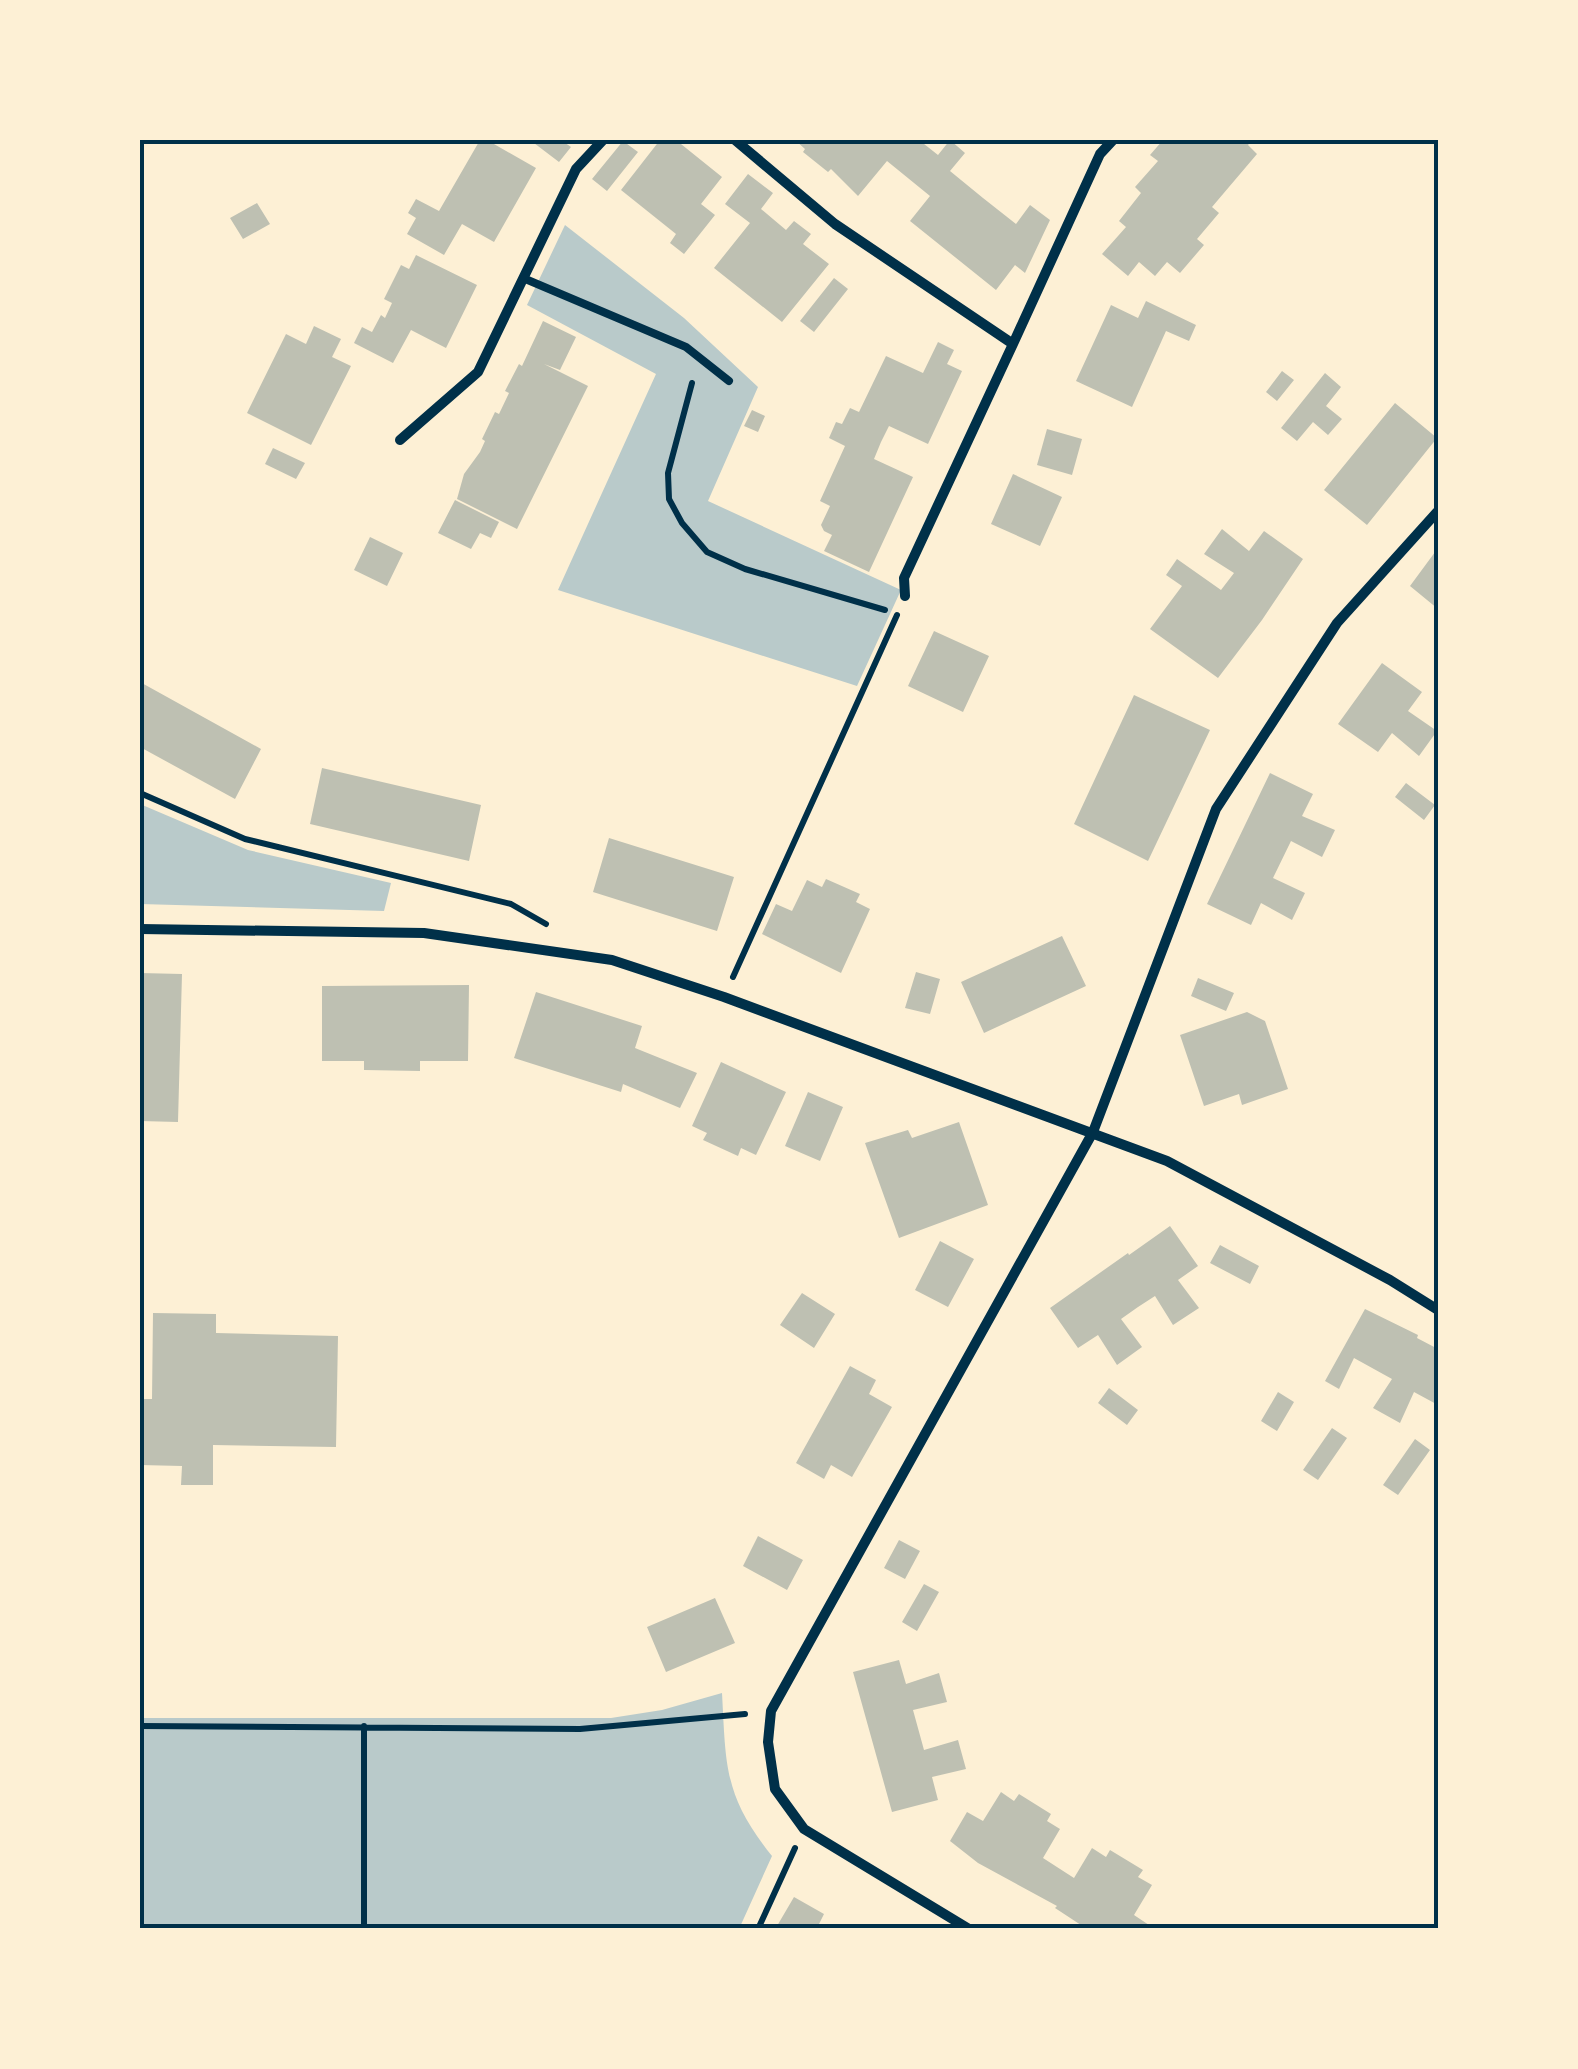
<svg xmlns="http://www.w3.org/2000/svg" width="1578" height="2069" font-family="Poppins,sans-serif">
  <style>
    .green { fill: #b9caca }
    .building { fill: #bec0b2 }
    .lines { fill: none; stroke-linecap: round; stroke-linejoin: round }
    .path { stroke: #003049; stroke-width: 6 }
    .service { stroke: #003049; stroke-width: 8 }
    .minor { stroke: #003049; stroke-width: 10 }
    .neatline { fill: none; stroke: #003049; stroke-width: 4 }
  </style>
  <rect width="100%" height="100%" fill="#fdf0d5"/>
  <!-- green -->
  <path class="green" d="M 565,225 L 684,318 L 758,387 L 708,501 L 901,590 L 857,686 L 558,590 L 656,374 L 527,305 Z
    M 140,804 L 248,850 L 391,883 L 384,911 L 140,904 Z
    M 722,1693 C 726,1767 724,1796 772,1856 L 739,1929 L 140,1929 L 140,1718 L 611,1718 L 662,1710 Z"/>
  <!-- building -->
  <path class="building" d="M 480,140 L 487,140 L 536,168 L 494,242 L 462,224 L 444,255 L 407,234 L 416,218 L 408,213 L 416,199 L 439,211 Z
    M 530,140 L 561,140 L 571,147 L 559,162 Z
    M 660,140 L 676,140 L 722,177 L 701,204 L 715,215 L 684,254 L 670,243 L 676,234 L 621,190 Z
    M 795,140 L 919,140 L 938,155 L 950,140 L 965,153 L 950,171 L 983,198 L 1016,224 L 1030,205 L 1050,220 L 1025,273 L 1015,265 L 996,290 L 910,221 L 930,196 L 887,161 L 858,196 L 831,169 L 828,172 L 803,152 L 805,149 Z
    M 1163,140 L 1252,140 L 1248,145 L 1257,154 L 1212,207 L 1219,213 L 1197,239 L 1204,245 L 1180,273 L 1167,262 L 1155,276 L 1139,262 L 1128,276 L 1102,254 L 1126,227 L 1119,221 L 1141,193 L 1135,187 L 1158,161 L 1150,155 Z
    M 623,141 L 638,152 L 607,191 L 592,179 Z
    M 748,174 L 773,193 L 761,209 L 786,230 L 794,221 L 811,234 L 803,244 L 829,264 L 782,322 L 714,268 L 750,223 L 725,204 Z
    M 257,203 L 270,224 L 243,239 L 230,218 Z
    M 416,255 L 477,285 L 446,348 L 411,330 L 393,363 L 354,343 L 362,327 L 372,332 L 381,315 L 385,318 L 392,303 L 384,299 L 401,265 L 409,269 Z
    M 834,278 L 848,289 L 814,332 L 800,321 Z
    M 1146,301 L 1196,325 L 1189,341 L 1166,331 L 1132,407 L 1076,381 L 1111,305 L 1138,318 Z
    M 543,321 L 576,337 L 560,370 L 544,364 L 588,386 L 517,529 L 457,499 L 464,474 L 480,452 L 485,441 L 482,439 L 495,412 L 499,414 L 509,393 L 505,391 L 519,364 L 522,366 Z
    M 314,326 L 341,339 L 332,357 L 351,366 L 311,445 L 247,413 L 286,334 L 306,344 Z
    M 938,342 L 954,350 L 947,364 L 962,371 L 928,444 L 889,426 L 881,442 L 874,459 L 913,477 L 869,572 L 824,551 L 832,535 L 824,531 L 821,525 L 830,506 L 820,501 L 845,446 L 829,438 L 836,422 L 842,424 L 850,408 L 859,412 L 886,356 L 923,373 Z
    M 1282,371 L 1294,380 L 1277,401 L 1266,392 Z
    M 1325,373 L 1341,387 L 1326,406 L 1342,419 L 1328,435 L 1313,422 L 1297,441 L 1281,428 Z
    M 1395,403 L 1437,438 L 1367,525 L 1324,490 Z
    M 752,410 L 765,416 L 758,432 L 744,426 Z
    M 1047,429 L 1082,439 L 1072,475 L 1037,465 Z
    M 273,448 L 305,463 L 296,479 L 265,464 Z
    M 1013,474 L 1062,497 L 1040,546 L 991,524 Z
    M 455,500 L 499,522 L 491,538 L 480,533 L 471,549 L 438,533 Z
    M 1222,529 L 1249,551 L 1264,531 L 1303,559 L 1262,620 L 1218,678 L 1150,629 L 1182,586 L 1166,575 L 1177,559 L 1221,590 L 1234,573 L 1204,554 Z
    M 370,537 L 403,553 L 387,586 L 354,570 Z
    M 1438,548 L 1438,609 L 1410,586 Z
    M 934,631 L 989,656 L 963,712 L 908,686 Z
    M 1382,663 L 1422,692 L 1408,711 L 1437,731 L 1419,756 L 1392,733 L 1378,752 L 1338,724 Z
    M 140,682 L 261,749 L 235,799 L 140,747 Z
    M 1134,695 L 1210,730 L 1148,861 L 1074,824 Z
    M 322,768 L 481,805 L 469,861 L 310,824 Z
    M 1270,773 L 1313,794 L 1302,816 L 1335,830 L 1322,857 L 1291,841 L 1273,878 L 1305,893 L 1292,920 L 1261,903 L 1251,925 L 1207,904 Z
    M 1406,783 L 1435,805 L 1424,820 L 1395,797 Z
    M 609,838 L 734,877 L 717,931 L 593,892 Z
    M 826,879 L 860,894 L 856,902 L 870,909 L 841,973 L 762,934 L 776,904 L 792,911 L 807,880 L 822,887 Z
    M 1062,936 L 1086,986 L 984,1033 L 961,982 Z
    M 916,972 L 940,979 L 930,1014 L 905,1008 Z
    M 140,973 L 182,974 L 178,1122 L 140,1121 Z
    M 1198,978 L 1234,993 L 1226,1011 L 1191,996 Z
    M 469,985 L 468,1061 L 420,1061 L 420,1071 L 364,1070 L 364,1061 L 322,1061 L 322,986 Z
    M 536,992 L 642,1026 L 635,1048 L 697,1073 L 680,1108 L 623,1084 L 621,1092 L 514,1058 Z
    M 1247,1012 L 1265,1021 L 1288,1089 L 1242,1105 L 1239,1094 L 1204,1106 L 1180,1035 Z
    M 721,1062 L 786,1092 L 756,1155 L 741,1148 L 738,1156 L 703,1140 L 707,1133 L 692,1126 Z
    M 808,1092 L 843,1107 L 820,1161 L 785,1146 Z
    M 959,1122 L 988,1205 L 899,1238 L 865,1143 L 908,1130 L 912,1138 Z
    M 1170,1226 L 1198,1266 L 1178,1280 L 1199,1308 L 1173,1325 L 1155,1296 L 1138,1307 L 1121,1319 L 1142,1347 L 1117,1365 L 1098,1335 L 1078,1348 L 1050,1308 L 1128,1253 L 1129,1255 Z
    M 940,1241 L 974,1259 L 948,1307 L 915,1290 Z
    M 1220,1245 L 1259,1266 L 1250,1284 L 1210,1263 Z
    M 802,1293 L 835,1314 L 814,1348 L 780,1325 Z
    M 1365,1309 L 1418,1335 L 1417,1338 L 1438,1349 L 1438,1405 L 1414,1392 L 1400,1423 L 1373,1408 L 1392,1379 L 1354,1358 L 1339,1389 L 1325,1381 Z
    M 153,1313 L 216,1314 L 216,1333 L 338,1336 L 336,1447 L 213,1445 L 213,1485 L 181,1485 L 182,1466 L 140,1465 L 141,1399 L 152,1399 Z
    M 850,1366 L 876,1380 L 869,1394 L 892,1407 L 852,1477 L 831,1465 L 824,1479 L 796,1463 Z
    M 1109,1388 L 1138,1410 L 1127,1425 L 1098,1403 Z
    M 1278,1392 L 1294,1402 L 1277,1431 L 1261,1421 Z
    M 1332,1428 L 1347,1438 L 1318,1480 L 1303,1470 Z
    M 1415,1439 L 1430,1450 L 1398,1495 L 1383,1485 Z
    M 758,1536 L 803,1560 L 787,1590 L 743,1566 Z
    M 899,1540 L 920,1551 L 905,1579 L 884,1568 Z
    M 924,1584 L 939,1592 L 917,1631 L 902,1622 Z
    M 715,1598 L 735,1643 L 666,1672 L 647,1627 Z
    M 899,1660 L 906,1684 L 939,1673 L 947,1702 L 913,1710 L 924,1750 L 958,1740 L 966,1769 L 932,1777 L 938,1800 L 892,1812 L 853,1672 Z
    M 1001,1792 L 1014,1801 L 1019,1794 L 1051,1814 L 1047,1821 L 1060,1829 L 1043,1858 L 1074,1878 L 1092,1848 L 1106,1857 L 1110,1850 L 1143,1870 L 1138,1877 L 1152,1885 L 1134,1915 L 1149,1925 L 1146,1929 L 1087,1929 L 1055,1908 L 1057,1906 L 978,1863 L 950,1841 L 967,1812 L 983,1821 Z
    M 794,1897 L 824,1914 L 818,1926 L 823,1929 L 782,1929 L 777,1926 Z"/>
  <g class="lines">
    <!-- path -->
    <path class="path" d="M 692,383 L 668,473 L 669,499 L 682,523 L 707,552 L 745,569 L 885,610
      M 140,793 L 245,839 L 511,904 L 546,924
      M 733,977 L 897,615
      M 140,1726 L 580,1729 L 745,1714
      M 364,1726 L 364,1929
      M 758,1929 L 795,1848"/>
    <!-- service -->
    <path class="service" d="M 523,278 L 686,347 L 729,381"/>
    <!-- minor -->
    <path class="minor" d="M 735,140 L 835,224 L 1013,344 L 1100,154 L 1113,140
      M 400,440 L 478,372 L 576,169 L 603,140
      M 905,596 L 904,578 L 1013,344
      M 140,929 L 424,933 L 612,960 L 724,997 L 1167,1161 L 1390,1280 L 1438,1310
      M 969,1929 L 804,1829 L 775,1789 L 768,1742 L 771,1711 L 1093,1132 L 1216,809 L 1337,623 L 1438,511"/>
  </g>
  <!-- border -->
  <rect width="1578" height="2069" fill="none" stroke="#fdf0d5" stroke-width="285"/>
  <rect x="142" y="142" width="1294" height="1784" class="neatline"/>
</svg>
